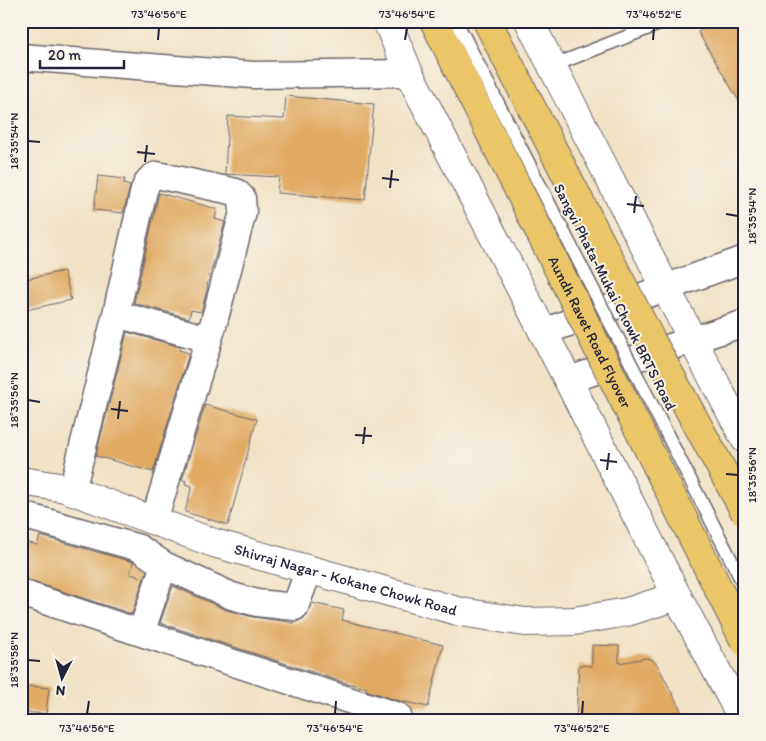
<svg xmlns="http://www.w3.org/2000/svg" width="766" height="741" font-family="Itim,sans-serif">
  <style>
    .building { fill: #e0aa64 }
    .lines { fill: none; stroke-linecap: round; stroke-linejoin: round }
    .service-casing { stroke: #6a656b; stroke-width: 15 }
    .minor-casing { stroke: #6a656b; stroke-width: 29 }
    .tertiary-casing { stroke: #6a656b; stroke-width: 30 }
    .service { stroke: #fff; stroke-width: 12 }
    .minor { stroke: #fff; stroke-width: 26 }
    .tertiary { stroke: #fff; stroke-width: 28 }
    .service-bridge-casing { stroke: #6a656b; stroke-width: 15; stroke-linecap: butt }
    .primary-bridge-casing { stroke: #6a656b; stroke-width: 30; stroke-linecap: butt }
    .service-bridge { stroke: #fff; stroke-width: 12 }
    .primary-bridge { stroke: #ebc669; stroke-width: 28 }
    .ticks { fill: none; stroke: #22223b; stroke-width: 2 }
    .labels { text-anchor: middle; stroke-width: 4; stroke-linejoin: round; paint-order: stroke }
    .street-label { font-size: 15px; fill: #22223b; stroke: #f7f3e8 }
    .neatline { fill: none; stroke: #22223b; stroke-width: 2 }
    .ticks-label { font-size: 12px; text-anchor: middle; fill: #22223b }
  </style>
  <rect width="100%" height="100%" fill="#f7f3e8"/>
  <filter id="ink" filterUnits="userSpaceOnUse"><feTurbulence type="fractalNoise" baseFrequency=".02" numOctaves="2"/><feDisplacementMap in="SourceGraphic" scale="10" xChannelSelector="R" yChannelSelector="G"/><feConvolveMatrix kernelMatrix="1 2 1 2 8 2 1 2 1" color-interpolation-filters="sRGB"/></filter>
  <filter id="wash" filterUnits="userSpaceOnUse"><feTurbulence type="fractalNoise" baseFrequency=".0096" numOctaves="4" result="noise"/><feDisplacementMap in="SourceGraphic" scale="20" xChannelSelector="R" yChannelSelector="G"/><feGaussianBlur stdDeviation="1.12" result="paint"/><feColorMatrix in="noise" values="0 0 0 0 0 0 0 0 0 0 0 0 0 0 0 0 0 1.4 0 .05"/><feComposite in="paint" operator="in"/></filter>
  <g filter="url(#wash)">
    <rect width="100%" height="100%" fill="#f0e2c5"/>
    <g id="blocks">
      <!-- building -->
      <path class="building" d="M 716,21 L 745,21 L 745,111 L 698,32 Z
        M 286,96 L 374,104 L 365,200 L 277,193 L 279,177 L 225,174 L 228,116 L 284,119 Z
        M 98,176 L 125,179 L 124,184 L 130,186 L 123,213 L 94,210 Z
        M 159,193 L 217,209 L 215,219 L 225,222 L 207,285 L 208,286 L 201,312 L 191,310 L 189,318 L 134,303 Z
        M 64,271 L 71,300 L 26,310 L 21,289 L 21,280 Z
        M 127,332 L 180,347 L 179,350 L 189,353 L 153,472 L 96,456 Z
        M 205,405 L 257,419 L 228,525 L 185,512 L 192,486 L 185,484 L 186,481 L 182,480 Z
        M 40,536 L 133,562 L 130,574 L 144,578 L 132,614 L 21,578 L 21,559 L 26,542 L 37,545 Z
        M 173,586 L 226,610 L 253,617 L 295,623 L 306,617 L 312,603 L 344,610 L 342,620 L 443,645 L 428,707 L 396,700 L 366,690 L 367,688 L 343,682 L 160,623 Z
        M 592,645 L 619,646 L 619,663 L 646,658 L 653,660 L 658,666 L 686,720 L 576,720 L 579,665 L 592,666 Z
        M 21,685 L 49,688 L 46,714 L 21,712 Z"/>
    </g>
  </g>
  <g filter="url(#ink)">
    <use href="#blocks" fill-opacity="0" stroke="#6a656b" stroke-width="1"/>
    <g class="lines">
      <defs>
        <path id="service" d="M 552,66 L 667,21"/>
        <path id="minor" d="M 21,57 L 253,75 L 409,73
          M 116,314 L 209,339
          M 543,332 L 745,259
          M 568,380 L 745,323
          M 72,491 L 116,314 L 144,190 C 147,182 149,178 157,175 L 236,192 L 242,198 L 243,212 L 214,322 L 154,521
          M 21,517 L 22,515 L 139,548 L 164,565
          M 309,570 L 295,607 L 257,603 L 232,596 L 164,565 L 141,633 L 398,716
          M 21,593 L 141,633"/>
        <g id="tertiary">
          <path d="M 387,21 L 409,73 L 568,380 L 677,596 L 743,720"/>
          <path d="M 529,21 L 693,341 L 745,439"/>
          <path id="s1" d="M 21,481 L 65,488 L 214,543 L 461,612 L 525,622 L 574,621 L 627,612 L 677,596"/>
        </g>
      </defs>
      <!-- service casing -->
      <use href="#service" class="service-casing"/>
      <!-- minor casing -->
      <use href="#minor" class="minor-casing"/>
      <!-- tertiary casing -->
      <use href="#tertiary" class="tertiary-casing"/>
      <!-- service -->
      <use href="#service" class="service"/>
      <!-- minor -->
      <use href="#minor" class="minor"/>
      <!-- tertiary -->
      <use href="#tertiary" class="tertiary"/>
      <defs>
        <path id="service-bridge" d="M 456,21 L 745,587"/>
        <g id="primary-bridge">
          <path id="s2" d="M 434,21 L 745,642"/>
          <path d="M 487,21 L 651,340 L 745,512"/>
        </g>
      </defs>
      <!-- service-bridge casing -->
      <use href="#service-bridge" class="service-bridge-casing"/>
      <!-- primary-bridge casing -->
      <use href="#primary-bridge" class="primary-bridge-casing"/>
      <!-- service-bridge -->
      <use href="#service-bridge" class="service-bridge"/>
      <!-- primary-bridge -->
      <use href="#primary-bridge" class="primary-bridge"/>
    </g>
  </g>
  <!-- ticks -->
  <path class="ticks" d="M 158,40 L 159,28M 405,40 L 407,28M 653,40 L 654,28M 28,141 L 40,142M 137,152 L 155,154M 145,162 L 147,145M 382,178 L 399,180M 390,188 L 392,170M 627,204 L 644,206M 634,213 L 636,196M 726,214 L 738,216M 28,400 L 40,402M 111,409 L 128,411M 118,419 L 120,401M 355,435 L 372,436M 363,444 L 365,427M 600,460 L 617,462M 607,470 L 609,453M 726,474 L 738,475M 28,660 L 40,661M 87,714 L 89,701M 335,714 L 336,701M 582,714 L 583,701"/>
  <g class="labels">
    <!-- street labels -->
    <g class="street-label">
      <text transform="translate(615 297) rotate(63)" y="5">Sangvi Phata-Mukai Chowk BRTS Road</text>
      <text dy="5" stroke="none"><textPath href="#s2" startOffset="348">Aundh Ravet Road Flyover</textPath></text>
      <text dy="5" stroke="none"><textPath href="#s1" startOffset="340">Shivraj Nagar - Kokane Chowk Road</textPath></text>
    </g>
  </g>
  <!-- margin -->
  <rect width="766" height="741" fill="none" stroke="#f7f3e8" stroke-width="55"/>
  <!-- north arrow -->
  <g transform="translate(62 678) rotate(186)" stroke="#f7f3e8" stroke-width="4" paint-order="stroke">
  <path d="M0-4L9 19L0 12L-9 19Z" fill="#22223b"/>
  <text y="-8" font-size="14" font-weight="bold" text-anchor="middle" fill="#22223b">N</text>
  </g>
  <!-- scale -->
  <path d="M40 60v8h84v-8" fill="none" stroke="#22223b" stroke-width="2.5"/>
  <text x="48" y="60" font-size="15" fill="#22223b" stroke="#f7f3e8" stroke-width="4" paint-order="stroke">20 m</text>
  <rect x="28" y="28" width="710" height="686" class="neatline"/>
  <g class="ticks-label">
    <text x="159" y="18">73°46'56"E</text>
    <text x="407" y="18">73°46'54"E</text>
    <text x="654" y="18">73°46'52"E</text>
    <text transform="translate(14 141) rotate(-90)" y="4">18°35'54"N</text>
    <text transform="translate(752 216) rotate(-90)" y="4">18°35'54"N</text>
    <text transform="translate(14 400) rotate(-90)" y="4">18°35'56"N</text>
    <text transform="translate(752 475) rotate(-90)" y="4">18°35'56"N</text>
    <text transform="translate(14 660) rotate(-90)" y="4">18°35'58"N</text>
    <text x="87" y="732">73°46'56"E</text>
    <text x="335" y="732">73°46'54"E</text>
    <text x="582" y="732">73°46'52"E</text>
  </g>
</svg>
